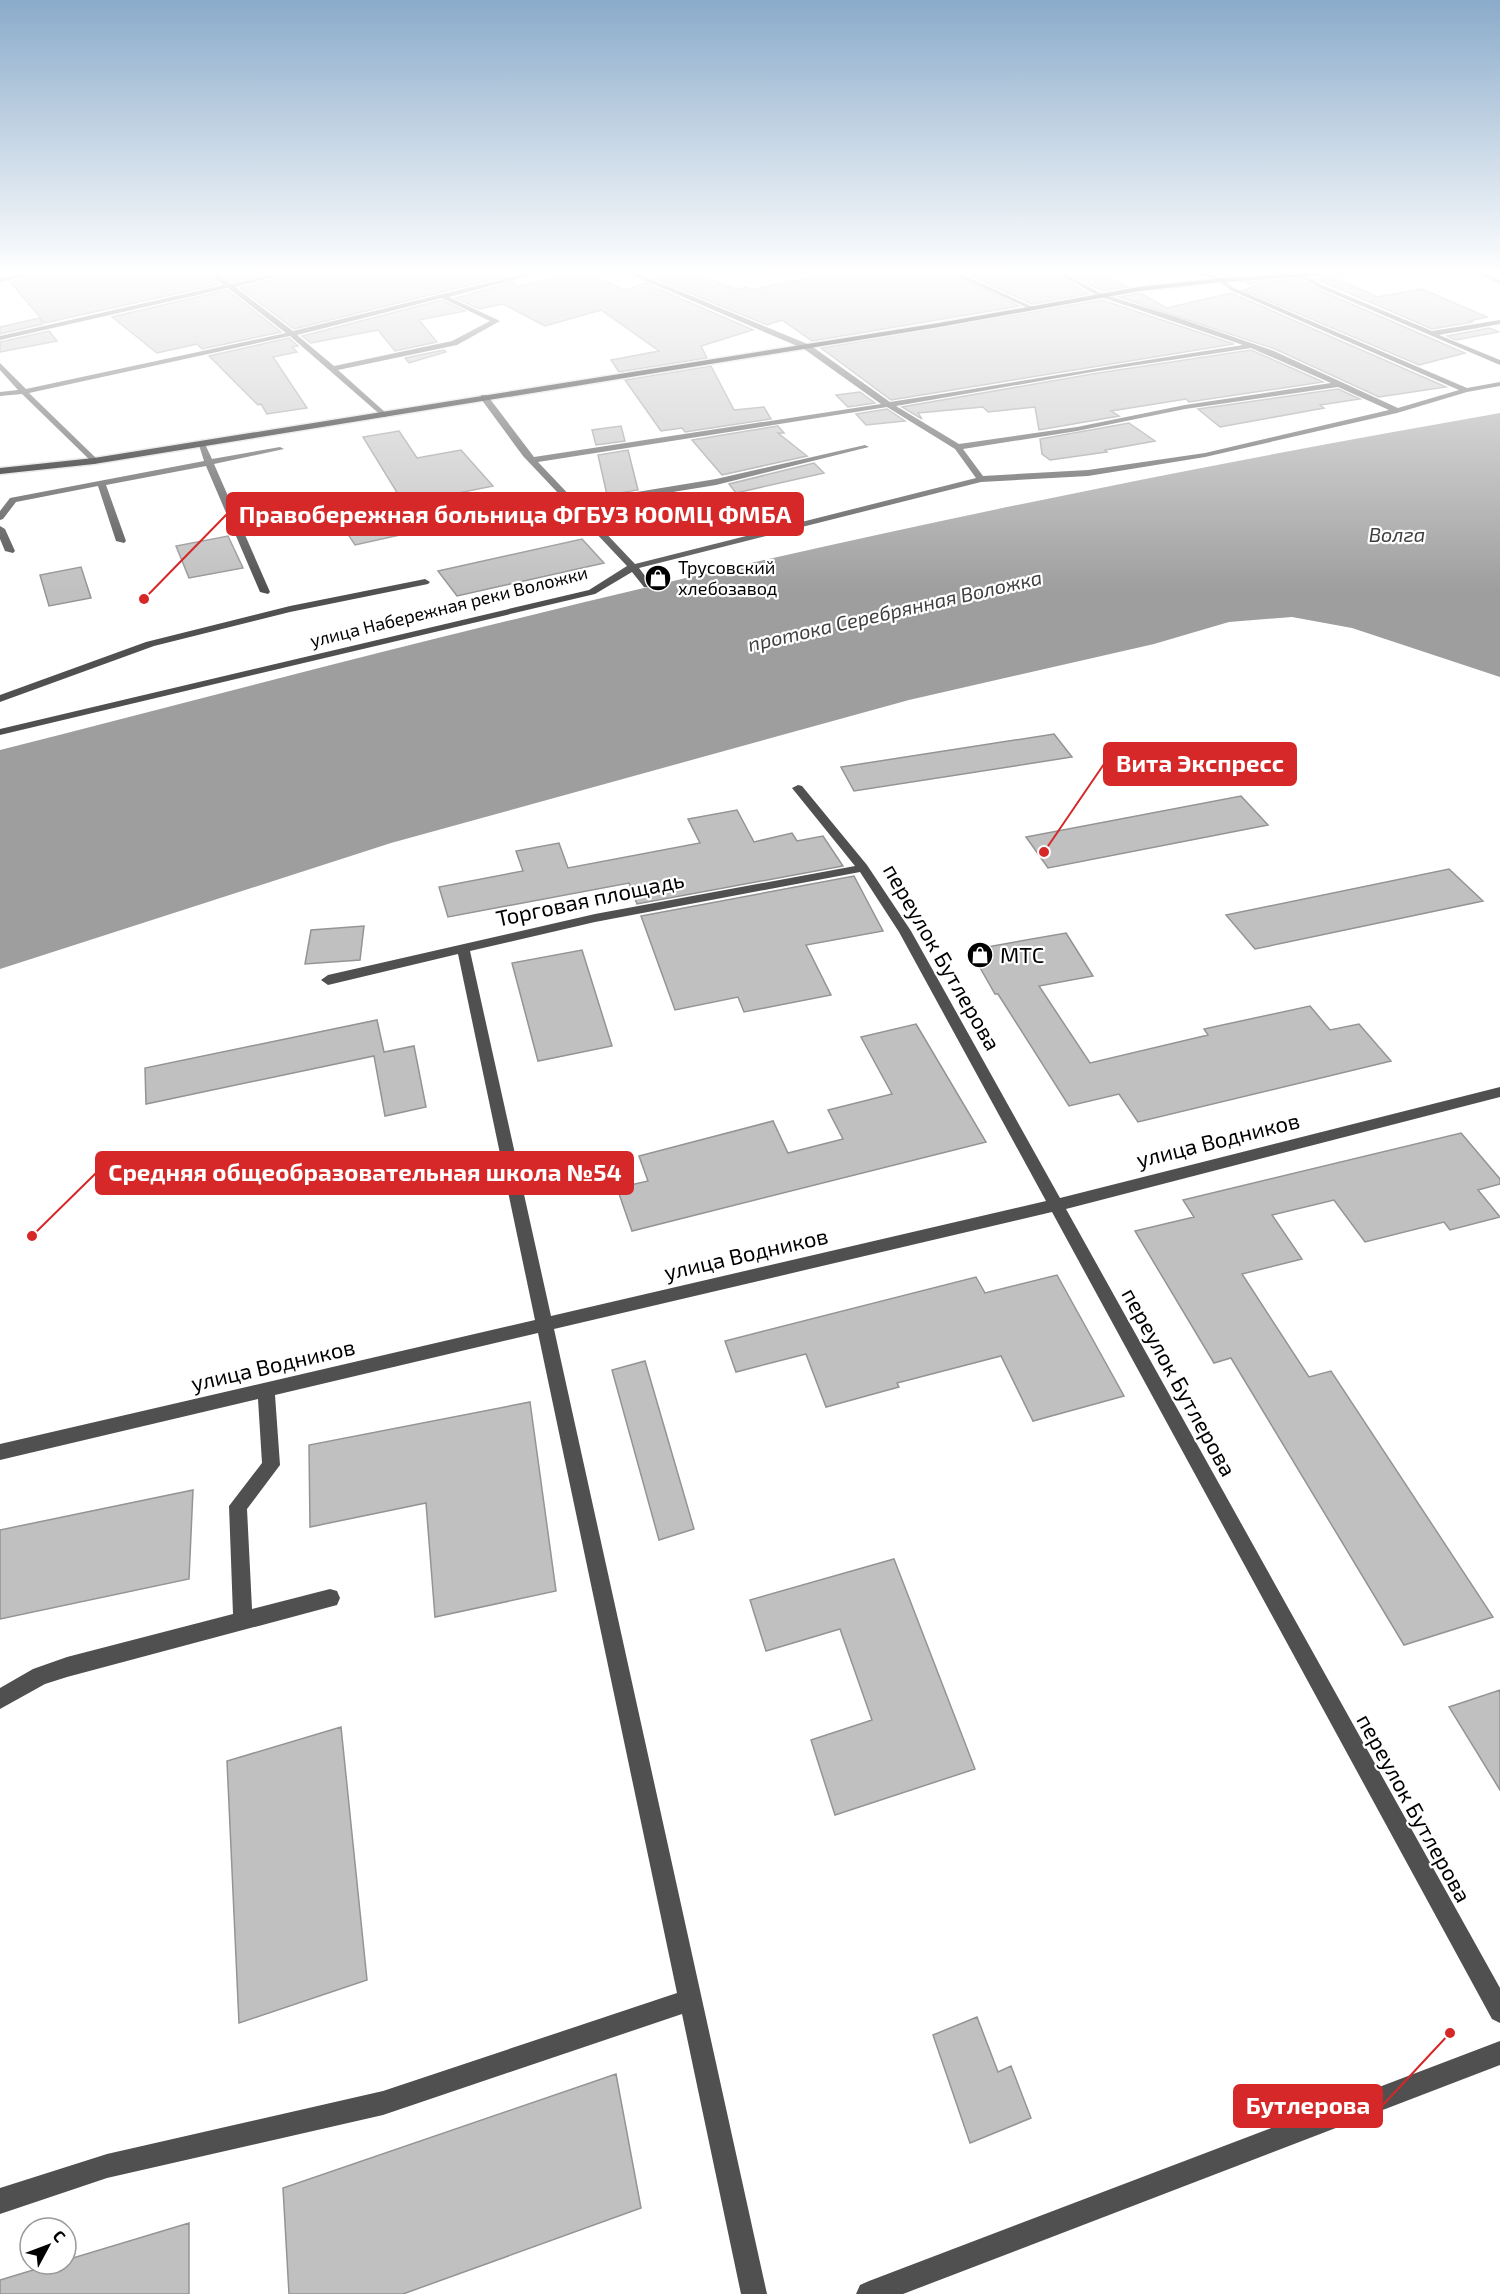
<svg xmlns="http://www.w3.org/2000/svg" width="1500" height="2294" font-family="'Exo 2',sans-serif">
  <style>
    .water { fill: #9e9e9e }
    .building { fill: #c0c0c0; stroke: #949494; stroke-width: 1.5 }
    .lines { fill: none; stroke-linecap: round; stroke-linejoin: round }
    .major-casing { stroke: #dbdbdb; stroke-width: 3 }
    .minor { fill: #505050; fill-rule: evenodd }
    .major { fill: #000; fill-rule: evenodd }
    .labels { text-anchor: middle; stroke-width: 4.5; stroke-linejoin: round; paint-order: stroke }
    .far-poi-label { font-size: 18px; fill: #000; stroke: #fff; text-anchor: start }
    .far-street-label { font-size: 18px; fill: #000; stroke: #fff }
    .far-water-label { font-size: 20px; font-style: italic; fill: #3f3f3f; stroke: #fff }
    .street-label { font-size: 22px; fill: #000; stroke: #fff }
    .poi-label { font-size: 22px; fill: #000; stroke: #fff; text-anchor: start }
    .leader { fill: none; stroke: #d62828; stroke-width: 2 }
    .callout-dot { fill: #d62828; stroke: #fff; stroke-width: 2 }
    .callout { fill: #d62828; stroke: #d62828; stroke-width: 2 }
    .callout-label { font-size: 24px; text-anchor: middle; font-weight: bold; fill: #fff }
  </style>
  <rect width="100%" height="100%" fill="#fff"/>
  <!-- water -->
  <path class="water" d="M 1500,413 L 1500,677 L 1352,628 L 1292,617 L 1229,622 L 1154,644 L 909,700 L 391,843 L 0,969 L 0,750 C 175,706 349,659 524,617 C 847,537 1173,470 1500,413 Z"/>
  <!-- building -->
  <path class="building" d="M 49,271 L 202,271 L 219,284 L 45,323 L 10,282 L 48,273 Z
    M 215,271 L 279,271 L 231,282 Z
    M 300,271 L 490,271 L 502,277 L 294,329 L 240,288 L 299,273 Z
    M 582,271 L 625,290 L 645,283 L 753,330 L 701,346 L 707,358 L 619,372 L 611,360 L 659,351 L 601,310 L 545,326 L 503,304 L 479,309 L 456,298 L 512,282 L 519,286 Z
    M 682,271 L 738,289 L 747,287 L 752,290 L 839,271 L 945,271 L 1019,306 L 812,341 L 782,320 L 767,325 L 656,279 Z
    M 960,271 L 1051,271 L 1089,294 L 1032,304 Z
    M 1064,271 L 1098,271 L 1128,287 L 1102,291 Z
    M 1221,271 L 1319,271 L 1228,275 L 1221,273 Z
    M 1335,277 L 1377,297 L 1422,289 L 1487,317 L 1469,321 L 1473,322 L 1432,329 L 1314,278 Z
    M 1299,279 L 1319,290 L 1465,353 L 1419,365 L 1243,290 L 1256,286 L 1246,283 Z
    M 227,290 L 281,332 L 202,349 L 197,344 L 157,353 L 112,317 Z
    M 1140,293 L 1167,308 L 1231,293 L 1446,387 L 1379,397 L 1275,349 L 1119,297 Z
    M 442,300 L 465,311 L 419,320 L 437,342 L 395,351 L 378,330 L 311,343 L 302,336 Z
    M 1102,300 L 1234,344 L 891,400 L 821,348 Z
    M 39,318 L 43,324 L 0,334 L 0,327 Z
    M 1489,328 L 1499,332 L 1456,340 L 1447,336 Z
    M 49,331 L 57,341 L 0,352 L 0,342 Z
    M 289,338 L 298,346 L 292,347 L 297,352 L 273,357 L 307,408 L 267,414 L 261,404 L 258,405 L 209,356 Z
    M 444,350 L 446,352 L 409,363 L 405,358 Z
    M 1251,350 L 1323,382 L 1189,402 L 1186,399 L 1111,411 L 1119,416 L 1039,430 L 1035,407 L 988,412 L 983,407 L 918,413 L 922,419 L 902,407 L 1098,373 Z
    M 711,366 L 734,410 L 764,407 L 771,419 L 685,432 L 682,428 L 661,431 L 625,380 Z
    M 1338,389 L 1360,399 L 1320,405 L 1324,408 L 1220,427 L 1198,409 Z
    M 860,392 L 875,403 L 848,407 L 836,395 Z
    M 887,409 L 905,421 L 866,425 L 856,414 Z
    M 1129,423 L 1155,441 L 1105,450 L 1107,452 L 1050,460 L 1042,454 L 1040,439 Z
    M 621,426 L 625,441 L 596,445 L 592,430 Z
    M 778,426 L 784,433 L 778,433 L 807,456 L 722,475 L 692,440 Z
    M 399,431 L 417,458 L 461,450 L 493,486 L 404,504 L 363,437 Z
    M 628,450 L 638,490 L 607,495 L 598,455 Z
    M 814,463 L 824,473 L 736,493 L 729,484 Z
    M 372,498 L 400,535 L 355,545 L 330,507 Z
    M 228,536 L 243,568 L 189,578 L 176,546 Z
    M 582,539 L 604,563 L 457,596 L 438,571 Z
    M 81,567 L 91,598 L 49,606 L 40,575 Z
    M 1054,734 L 1072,757 L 854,791 L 841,767 Z
    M 1241,796 L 1268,825 L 1048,868 L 1026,837 Z
    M 737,810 L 754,842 L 792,833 L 797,841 L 823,836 L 843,866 L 637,904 L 629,883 L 448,917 L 439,887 L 523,871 L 516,851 L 559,843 L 568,868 L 700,843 L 688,819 Z
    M 1449,869 L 1483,901 L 1255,949 L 1226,915 Z
    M 854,876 L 883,931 L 806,945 L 831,995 L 744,1012 L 738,997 L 675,1010 L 641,916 Z
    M 364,926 L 360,960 L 305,964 L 311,930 Z
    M 1066,933 L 1093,976 L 1039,986 L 1090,1063 L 1208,1035 L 1204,1029 L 1310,1006 L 1330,1030 L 1359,1024 L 1391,1061 L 1138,1122 L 1119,1094 L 1069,1106 L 998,994 L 995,994 L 970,950 Z
    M 582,950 L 612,1046 L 538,1061 L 512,963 Z
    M 377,1020 L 384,1052 L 414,1046 L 426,1107 L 385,1116 L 374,1056 L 146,1104 L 145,1068 Z
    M 916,1024 L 986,1142 L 632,1231 L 617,1188 L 648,1181 L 639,1156 L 773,1121 L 788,1153 L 843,1139 L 828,1110 L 892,1094 L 861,1037 Z
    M 1461,1133 L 1500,1179 L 1500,1184 L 1478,1190 L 1500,1217 L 1450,1230 L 1444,1222 L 1365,1242 L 1334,1200 L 1272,1215 L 1302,1259 L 1242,1274 L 1309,1377 L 1331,1371 L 1493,1617 L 1404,1645 L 1231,1358 L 1214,1363 L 1135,1231 L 1194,1217 L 1183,1200 Z
    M 1057,1275 L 1124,1396 L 1033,1421 L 1001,1356 L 897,1383 L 899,1387 L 826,1407 L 806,1354 L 736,1372 L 725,1341 L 976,1277 L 985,1293 Z
    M 645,1361 L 694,1529 L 659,1540 L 612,1370 Z
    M 530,1402 L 556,1591 L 435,1617 L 426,1503 L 310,1527 L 309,1445 Z
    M 193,1490 L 189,1579 L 0,1619 L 0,1530 Z
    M 894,1559 L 975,1769 L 835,1815 L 811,1740 L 872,1720 L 840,1629 L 766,1651 L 750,1600 Z
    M 1500,1690 L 1500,1790 L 1449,1707 Z
    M 341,1727 L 367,1980 L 239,2023 L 227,1761 Z
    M 977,2017 L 998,2072 L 1011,2066 L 1031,2118 L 970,2143 L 933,2035 Z
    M 616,2074 L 641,2208 L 403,2294 L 289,2294 L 283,2188 Z
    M 189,2223 L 189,2294 L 0,2294 L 0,2280 L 53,2264 L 66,2264 L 66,2260 Z"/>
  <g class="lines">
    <defs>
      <path id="major" d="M 1357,271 L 1391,271 L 1221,282 L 1139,291 L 939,327 L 94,464 L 0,474 L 0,468 L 94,458 L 939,323 L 1139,287 L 1221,278 Z"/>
    </defs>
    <!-- major casing -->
    <use href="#major" class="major-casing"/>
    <!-- minor -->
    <path class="minor" d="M 36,271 L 47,271 L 0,282 L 0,278 Z
      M 204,271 L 211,271 L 231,284 L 288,271 L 298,271 L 235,287 L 293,331 L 536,271 L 546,271 L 449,297 L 500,321 L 457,345 L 338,370 L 386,413 L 386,417 L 383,417 L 290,336 L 29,393 L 97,459 L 97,463 L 94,464 L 22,394 L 0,396 L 0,392 L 18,390 L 0,370 L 0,363 L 26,389 L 286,333 L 228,288 L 0,340 L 0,336 L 224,285 ZM 442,298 L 490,321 L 452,341 L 334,366 L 297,335 Z
      M 623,271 L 631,271 L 810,345 L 890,402 C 1008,384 1125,363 1243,345 L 1098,296 L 1053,271 L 1060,271 L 1102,294 L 1170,315 L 1274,351 L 1398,408 L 1459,390 L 1230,290 L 1219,281 L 1192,271 C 1207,270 1222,278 1234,288 L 1467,388 L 1500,382 L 1500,386 L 1467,392 L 1397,413 L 1205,457 L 1088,476 L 981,482 L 639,568 L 652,585 L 650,587 L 644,587 L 632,572 L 595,594 L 0,735 L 0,729 L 589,590 L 627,566 L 523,456 L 481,399 L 481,395 L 487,395 L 534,457 L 881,404 L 804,349 ZM 1251,348 L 1331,383 L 1185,405 L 1077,427 L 959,444 L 896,406 L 1098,371 ZM 1338,387 L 1389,410 L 1205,453 L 1088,470 L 983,476 L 963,449 L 1077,431 L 1185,409 ZM 887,407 L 955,449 L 976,478 L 635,564 L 581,507 L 716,485 L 869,447 L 865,445 L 716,479 L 576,502 L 538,462 Z
      M 792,271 L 821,271 L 805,275 Z
      M 947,271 L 955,271 L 1035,308 L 1030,309 Z
      M 1472,271 L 1480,271 L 1500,280 L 1500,284 Z
      M 1298,274 L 1302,274 L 1324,286 L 1432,331 L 1500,320 L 1500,324 L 1439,335 L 1500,360 L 1500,365 L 1320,288 L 1298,276 Z
      M 198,442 L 204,442 L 212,459 L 280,447 L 284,449 L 214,464 L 270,592 L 268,594 L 260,592 L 206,466 L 106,485 L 126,541 L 124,543 L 116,541 L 98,486 L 16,502 L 3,519 L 0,520 L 0,511 L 10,498 L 204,461 Z
      M 0,526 L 5,529 L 15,551 L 13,553 L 5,551 L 0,539 Z
      M 425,579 L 430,582 L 428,584 L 290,612 L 154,646 L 0,702 L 0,695 L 146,642 L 290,606 Z
      M 798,785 L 802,786 L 867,865 L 911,931 L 1060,1198 L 1500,1087 L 1500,1097 L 1066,1209 L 1500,1988 L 1500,2023 L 1492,2019 L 1052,1212 L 554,1329 L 767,2294 L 741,2294 L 682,2014 L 383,2115 L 107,2178 L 0,2214 L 0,2188 L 107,2154 L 383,2091 L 677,1993 L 538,1333 L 275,1395 L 280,1465 L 247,1509 L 252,1609 L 330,1589 L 337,1591 L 340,1598 L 337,1605 L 67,1677 L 45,1684 L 0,1709 L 0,1688 L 33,1669 L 67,1657 L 233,1614 L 229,1506 L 262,1463 L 258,1399 L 0,1460 L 0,1444 L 535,1320 L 458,954 L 328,985 L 321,980 L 328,975 L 595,914 L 855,866 L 792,788 ZM 860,872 L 899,932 L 1046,1201 L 551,1316 L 470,951 L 595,922 Z
      M 1500,2041 L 1500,2065 L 903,2294 L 856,2294 L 860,2285 L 869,2281 Z"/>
    <!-- major -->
    <use href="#major" class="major"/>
  </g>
  <!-- sky -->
  <linearGradient id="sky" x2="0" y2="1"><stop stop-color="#8aabca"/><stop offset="0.46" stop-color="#fff"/><stop offset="1" stop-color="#fff" stop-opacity="0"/></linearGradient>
  <rect width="1500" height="592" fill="url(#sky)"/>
  <!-- icons -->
  <defs>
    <symbol id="shop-disc" viewBox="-11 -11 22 22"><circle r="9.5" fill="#000" stroke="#fff"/><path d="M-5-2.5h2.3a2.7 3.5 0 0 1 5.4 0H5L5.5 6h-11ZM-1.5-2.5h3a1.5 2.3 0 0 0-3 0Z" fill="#fff"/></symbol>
  </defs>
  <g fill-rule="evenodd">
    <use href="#shop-disc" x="643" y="563" width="30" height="30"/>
    <use href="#shop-disc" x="965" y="940" width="30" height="30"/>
  </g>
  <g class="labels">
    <!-- far-poi labels -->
    <g class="far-poi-label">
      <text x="678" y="574">Трусовский<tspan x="678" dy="21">хлебозавод</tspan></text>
    </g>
    <!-- far-street labels -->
    <g class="far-street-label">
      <text transform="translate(449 607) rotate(-14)" y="6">улица Набережная реки Воложки</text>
    </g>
    <!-- far-water labels -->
    <g class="far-water-label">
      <text x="1397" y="542">Волга</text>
      <text transform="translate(895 611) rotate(-13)" y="7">протока Серебрянная Воложка</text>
    </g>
    <!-- street labels -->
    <g class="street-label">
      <text transform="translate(590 899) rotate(-12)" y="8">Торговая площадь</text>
      <text transform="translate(942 957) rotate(60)" y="8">переулок Бутлерова</text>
      <text transform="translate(1218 1140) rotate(-14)" y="8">улица Водников</text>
      <text transform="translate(746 1254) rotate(-13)" y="8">улица Водников</text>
      <text transform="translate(273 1365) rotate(-13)" y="8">улица Водников</text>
      <text transform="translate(1179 1382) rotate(61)" y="8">переулок Бутлерова</text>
      <text transform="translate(1414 1808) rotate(61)" y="8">переулок Бутлерова</text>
    </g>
    <!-- poi labels -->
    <g class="poi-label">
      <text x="1000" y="963">МТС</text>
    </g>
  </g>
  <!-- callouts -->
  <path class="leader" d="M144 599L227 514M1044 852L1104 764M32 1236L96 1173M1450 2033L1382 2106"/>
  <g class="callout-dot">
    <circle cx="144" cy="599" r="6"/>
    <circle cx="1044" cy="852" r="6"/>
    <circle cx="32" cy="1236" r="6"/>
    <circle cx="1450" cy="2033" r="6"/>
  </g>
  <g class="callout">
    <rect x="227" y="493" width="576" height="42" rx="6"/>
    <rect x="1104" y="743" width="192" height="42" rx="6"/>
    <rect x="96" y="1152" width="537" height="42" rx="6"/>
    <rect x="1234" y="2085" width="148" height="42" rx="6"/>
  </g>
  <g class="callout-label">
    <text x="515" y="523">Правобережная больница ФГБУЗ ЮОМЦ ФМБА</text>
    <text x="1200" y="772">Вита Экспресс</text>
    <text x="365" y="1181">Средняя общеобразовательная школа №54</text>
    <text x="1308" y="2114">Бутлерова</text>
  </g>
  <!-- north arrow -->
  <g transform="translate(48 2246) rotate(49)"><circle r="28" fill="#ffffff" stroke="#999999" stroke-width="1.5"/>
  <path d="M0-4.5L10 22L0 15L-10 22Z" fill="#000000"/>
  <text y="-9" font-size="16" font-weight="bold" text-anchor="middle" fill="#000000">С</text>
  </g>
</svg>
